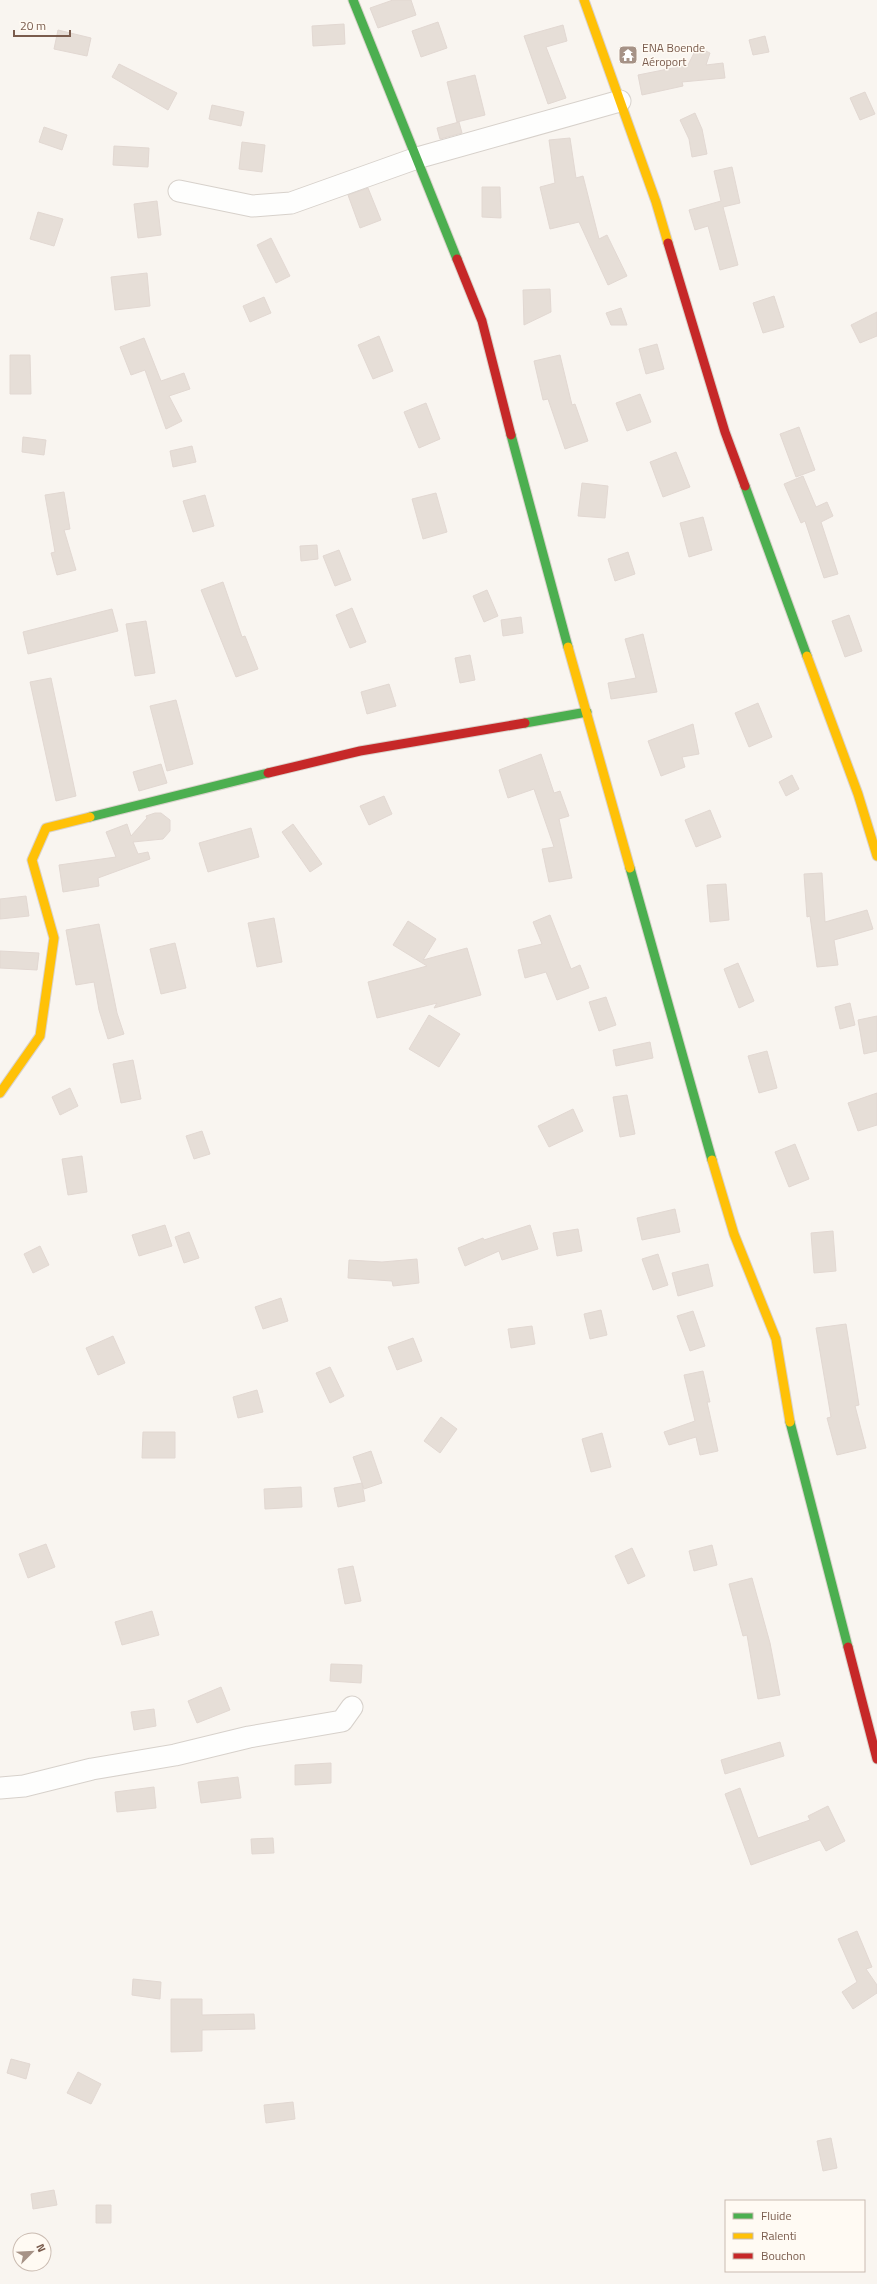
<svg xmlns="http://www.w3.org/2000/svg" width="877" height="2284" font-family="'Titillium Web',sans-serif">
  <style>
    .building { fill: #e6ded7; stroke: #e2d8d2 }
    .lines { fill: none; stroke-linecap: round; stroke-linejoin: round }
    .street-casing { stroke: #d7d1cb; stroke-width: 23 }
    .fast-casing { stroke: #d9d2cb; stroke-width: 11 }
    .slow-casing { stroke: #d9d2cb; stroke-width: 11 }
    .jam-casing { stroke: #d9d2cb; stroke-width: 11 }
    .street { stroke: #fefefd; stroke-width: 21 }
    .fast { stroke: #4caf50; stroke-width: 9 }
    .slow { stroke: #ffc107; stroke-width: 9 }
    .jam { stroke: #c62828; stroke-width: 9 }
    .labels { text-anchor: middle; stroke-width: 3; stroke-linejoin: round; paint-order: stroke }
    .poi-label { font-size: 12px; fill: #7a5c4d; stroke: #fffaf3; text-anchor: start }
  </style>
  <rect width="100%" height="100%" fill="#f9f5f0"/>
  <!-- building -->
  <path class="building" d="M 393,0 L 411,0 L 416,15 L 378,28 L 370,8 Z
    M 438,22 L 447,48 L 421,57 L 412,31 Z
    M 344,24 L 345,44 L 313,46 L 312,26 Z
    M 563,25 L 567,41 L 546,47 L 566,98 L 548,104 L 524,36 Z
    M 58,30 L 91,38 L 87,56 L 54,49 Z
    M 765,36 L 769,52 L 753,55 L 749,40 Z
    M 697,47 L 710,53 L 706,65 L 723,63 L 725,78 L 682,82 L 683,86 L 642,95 L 638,75 L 688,65 Z
    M 119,64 L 177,93 L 168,110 L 112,77 Z
    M 475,75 L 485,115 L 457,122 L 447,82 Z
    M 865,92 L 875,114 L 860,120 L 850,98 Z
    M 212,105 L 244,112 L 241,126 L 209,119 Z
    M 695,113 L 702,129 L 707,154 L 692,157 L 689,139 L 680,120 Z
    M 459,122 L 462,133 L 440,139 L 437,128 Z
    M 44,127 L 67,135 L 62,150 L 39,142 Z
    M 570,138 L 576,178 L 583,176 L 599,239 L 607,235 L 627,276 L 608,285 L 579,222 L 550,229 L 540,187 L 555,183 L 549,140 Z
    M 242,142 L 265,145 L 262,172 L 239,169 Z
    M 114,146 L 149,148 L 148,167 L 113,165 Z
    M 732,167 L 740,203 L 723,207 L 738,265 L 720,270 L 708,226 L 695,230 L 689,210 L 721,201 L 714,171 Z
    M 482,187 L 500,187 L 501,218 L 482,217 Z
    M 368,188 L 381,220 L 360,228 L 348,195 Z
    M 157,201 L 161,235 L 138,238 L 134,204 Z
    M 38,212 L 63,219 L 54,246 L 30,239 Z
    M 271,238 L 290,276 L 276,283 L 257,245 Z
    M 147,273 L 150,306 L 115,310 L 111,277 Z
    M 550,289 L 551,312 L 524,325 L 523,290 Z
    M 774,296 L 784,327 L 763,333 L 753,303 Z
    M 264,297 L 271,313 L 250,322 L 243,306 Z
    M 621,308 L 627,325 L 611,325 L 606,313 Z
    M 877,312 L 877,336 L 860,343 L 851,325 Z
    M 379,336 L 393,371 L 373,379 L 358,345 Z
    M 144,338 L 161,381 L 184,373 L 190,389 L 169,396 L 182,421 L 166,429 L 145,370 L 131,375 L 120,347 Z
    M 657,344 L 664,369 L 646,374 L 639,349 Z
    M 10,355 L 30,355 L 31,394 L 10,394 Z
    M 560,355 L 572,405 L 575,404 L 588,441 L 565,449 L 548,399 L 543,400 L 534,361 Z
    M 640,394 L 651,422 L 627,431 L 616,403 Z
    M 426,403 L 440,439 L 419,448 L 404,412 Z
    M 799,427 L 815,470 L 796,477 L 780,434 Z
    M 23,437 L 46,440 L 44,455 L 22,452 Z
    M 192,446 L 196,462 L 173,467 L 170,451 Z
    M 676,452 L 690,487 L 663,497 L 650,462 Z
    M 803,476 L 816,507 L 827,502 L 833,516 L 821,522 L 838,574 L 824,578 L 805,521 L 801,523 L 784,484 Z
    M 582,483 L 608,486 L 605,518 L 578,516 Z
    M 64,492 L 70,529 L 64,530 L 76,570 L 57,575 L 51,553 L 55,552 L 45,495 Z
    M 436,493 L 447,532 L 423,539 L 412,499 Z
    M 205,495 L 214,526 L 193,532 L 183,501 Z
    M 703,517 L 712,550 L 689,557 L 680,523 Z
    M 317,545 L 318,559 L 301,561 L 300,546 Z
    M 339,550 L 351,580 L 335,586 L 323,556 Z
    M 628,552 L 635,574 L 615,581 L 608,559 Z
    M 223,582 L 242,637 L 245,636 L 258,669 L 236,677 L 201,590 Z
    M 487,590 L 498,616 L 484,622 L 473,596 Z
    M 352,608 L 366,642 L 350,648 L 336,615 Z
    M 112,609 L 118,631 L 28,654 L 23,632 Z
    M 849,615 L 862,651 L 845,657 L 832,621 Z
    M 521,617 L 523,633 L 503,636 L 501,620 Z
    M 146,621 L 155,673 L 135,676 L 126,624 Z
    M 643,634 L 657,692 L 611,699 L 608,683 L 636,678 L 625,639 Z
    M 470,655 L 475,680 L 460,683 L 455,658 Z
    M 51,678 L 76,796 L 56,801 L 30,682 Z
    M 389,684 L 396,706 L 367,714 L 361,692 Z
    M 176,700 L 193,764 L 167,771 L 150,706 Z
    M 758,703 L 772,737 L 749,747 L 735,713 Z
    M 693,724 L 699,754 L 682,757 L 685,767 L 661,776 L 648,741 Z
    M 541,754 L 554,793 L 560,791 L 569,816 L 559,819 L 572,878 L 549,882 L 542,849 L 554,847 L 534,789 L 508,798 L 499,770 Z
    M 161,764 L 167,783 L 139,791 L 133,772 Z
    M 792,775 L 799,789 L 786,796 L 779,782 Z
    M 384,796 L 392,814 L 369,825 L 360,806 Z
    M 710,810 L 721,837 L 696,847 L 685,820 Z
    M 155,813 L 161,813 L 170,820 L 170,831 L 163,839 L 133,842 L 138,854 L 148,852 L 150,859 L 98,878 L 99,886 L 63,892 L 59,865 L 116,857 L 106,832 L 127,824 L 131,836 L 147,818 L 146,816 Z
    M 293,824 L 322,864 L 310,872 L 282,832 Z
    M 251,828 L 259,857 L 208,872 L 199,843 Z
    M 822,873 L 825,922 L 867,910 L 873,929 L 834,940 L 838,965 L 817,967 L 810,916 L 807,917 L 804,874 Z
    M 726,884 L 729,920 L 710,922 L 707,885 Z
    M 26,896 L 29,916 L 0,919 L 0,899 Z
    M 550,915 L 571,969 L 580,965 L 589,988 L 557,1000 L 546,972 L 525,978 L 518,950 L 542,944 L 533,922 Z
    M 274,918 L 282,962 L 257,967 L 248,923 Z
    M 408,921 L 436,939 L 423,960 L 467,948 L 481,995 L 434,1008 L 437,1003 L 377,1018 L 368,982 L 427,966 L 393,945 Z
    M 99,924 L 117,1013 L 124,1034 L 108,1039 L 99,1010 L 94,982 L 76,985 L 66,930 Z
    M 175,943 L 186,988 L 161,994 L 150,949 Z
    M 0,951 L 39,953 L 37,970 L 0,968 Z
    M 738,963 L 754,1001 L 739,1008 L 724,969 Z
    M 606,997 L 616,1025 L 599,1031 L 589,1002 Z
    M 850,1003 L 855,1025 L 840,1029 L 835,1007 Z
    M 429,1015 L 460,1034 L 439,1067 L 409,1049 Z
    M 877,1016 L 877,1051 L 864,1054 L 858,1020 Z
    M 650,1042 L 653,1058 L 616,1066 L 613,1050 Z
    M 767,1051 L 777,1088 L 759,1093 L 748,1056 Z
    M 133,1060 L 141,1099 L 121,1103 L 113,1064 Z
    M 70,1088 L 78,1106 L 60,1115 L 52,1097 Z
    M 877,1093 L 877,1125 L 858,1131 L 848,1103 Z
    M 627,1095 L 635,1134 L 620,1137 L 613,1097 Z
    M 573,1109 L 583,1131 L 549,1147 L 538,1126 Z
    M 202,1131 L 210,1154 L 194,1159 L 186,1136 Z
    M 795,1144 L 809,1179 L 789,1187 L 775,1152 Z
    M 82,1156 L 87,1192 L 68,1195 L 62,1159 Z
    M 675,1209 L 680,1232 L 642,1240 L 637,1218 Z
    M 165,1225 L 172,1246 L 139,1256 L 132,1235 Z
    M 530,1225 L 538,1249 L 502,1260 L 499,1251 L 465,1266 L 458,1248 L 483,1238 L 484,1240 Z
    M 578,1229 L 582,1251 L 557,1256 L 553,1233 Z
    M 833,1231 L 836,1271 L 814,1273 L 811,1233 Z
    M 189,1232 L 199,1258 L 184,1263 L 175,1237 Z
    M 40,1246 L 49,1265 L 33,1273 L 24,1254 Z
    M 658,1254 L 668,1285 L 653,1290 L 642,1259 Z
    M 417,1259 L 419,1283 L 393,1286 L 392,1281 L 348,1278 L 349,1260 L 382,1262 Z
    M 708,1264 L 713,1286 L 678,1296 L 672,1273 Z
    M 281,1298 L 288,1321 L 263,1329 L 255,1307 Z
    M 601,1310 L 607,1335 L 590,1339 L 584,1314 Z
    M 693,1311 L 705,1346 L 690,1351 L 677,1316 Z
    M 846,1324 L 859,1405 L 855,1406 L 866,1448 L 837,1455 L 827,1418 L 831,1417 L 816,1328 Z
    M 532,1326 L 535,1344 L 511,1348 L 508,1329 Z
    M 113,1336 L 125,1363 L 98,1375 L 86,1348 Z
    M 413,1338 L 422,1361 L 397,1370 L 388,1347 Z
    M 330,1367 L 344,1396 L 330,1403 L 316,1373 Z
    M 703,1371 L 710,1402 L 707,1402 L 718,1451 L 700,1455 L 696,1437 L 669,1445 L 664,1432 L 695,1421 L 684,1375 Z
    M 257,1390 L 263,1412 L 238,1418 L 233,1397 Z
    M 441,1417 L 457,1429 L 440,1453 L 424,1441 Z
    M 143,1432 L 175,1432 L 175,1458 L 142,1458 Z
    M 602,1433 L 611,1467 L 591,1472 L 582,1439 Z
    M 371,1451 L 382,1483 L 364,1489 L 353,1457 Z
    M 362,1483 L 365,1501 L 338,1507 L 334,1488 Z
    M 301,1487 L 302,1507 L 265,1509 L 264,1489 Z
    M 46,1544 L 55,1567 L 28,1578 L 19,1554 Z
    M 712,1545 L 717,1565 L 694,1571 L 689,1551 Z
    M 632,1548 L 645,1576 L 628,1584 L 615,1556 Z
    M 353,1566 L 361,1601 L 345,1604 L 338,1569 Z
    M 752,1578 L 770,1643 L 780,1695 L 758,1699 L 747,1635 L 743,1636 L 729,1584 Z
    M 152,1611 L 159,1635 L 122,1645 L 115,1622 Z
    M 331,1664 L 362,1665 L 361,1683 L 330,1681 Z
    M 221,1687 L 230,1710 L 197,1723 L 188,1701 Z
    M 154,1709 L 156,1726 L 134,1730 L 131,1712 Z
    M 780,1742 L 784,1756 L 725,1774 L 721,1760 Z
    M 331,1763 L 331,1783 L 295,1785 L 295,1765 Z
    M 238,1777 L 241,1798 L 201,1803 L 198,1782 Z
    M 154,1787 L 156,1808 L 117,1812 L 115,1792 Z
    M 740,1788 L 758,1838 L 810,1820 L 808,1816 L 828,1806 L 845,1841 L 826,1851 L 820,1840 L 751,1865 L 725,1794 Z
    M 273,1838 L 274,1853 L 252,1854 L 251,1839 Z
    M 857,1931 L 872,1967 L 866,1969 L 877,1985 L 877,1993 L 853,2009 L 842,1992 L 857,1982 L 838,1939 Z
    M 133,1979 L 161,1982 L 160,1999 L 132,1995 Z
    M 171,1999 L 202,1999 L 202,2015 L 254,2014 L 255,2029 L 202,2030 L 202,2051 L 171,2052 Z
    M 11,2059 L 30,2064 L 26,2079 L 7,2073 Z
    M 78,2072 L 101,2084 L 91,2104 L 67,2093 Z
    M 293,2102 L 295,2119 L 266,2123 L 264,2105 Z
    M 831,2138 L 837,2168 L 823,2171 L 817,2141 Z
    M 54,2190 L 57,2205 L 33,2209 L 31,2194 Z
    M 96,2205 L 111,2205 L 111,2223 L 96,2223 Z"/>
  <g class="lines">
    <defs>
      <path id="street" d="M 179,191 L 252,206 L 291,203 L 417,158 L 620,101
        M 0,1788 L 24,1786 L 92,1769 L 175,1755 L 249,1737 L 342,1721 L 352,1707"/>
      <path id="fast" d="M 353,0 L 457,259
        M 511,435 L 568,647
        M 745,486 L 807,656
        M 525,723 L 587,712
        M 90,817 L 268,773
        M 630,868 L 712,1160
        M 790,1422 L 848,1647"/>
      <path id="slow" d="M 584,0 L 656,202 L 668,243
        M 568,647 L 630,868
        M 807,656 L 858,794 L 877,856
        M 0,1093 L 40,1036 L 54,938 L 32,860 L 46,828 L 90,817
        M 712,1160 L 734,1234 L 776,1339 L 790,1422"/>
      <path id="jam" d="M 668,243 L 725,432 L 745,486
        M 457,259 L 482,321 L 511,435
        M 268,773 L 360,751 L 525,723
        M 848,1647 L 877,1759"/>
    </defs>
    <!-- street casing -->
    <use href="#street" class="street-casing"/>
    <!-- fast casing -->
    <use href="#fast" class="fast-casing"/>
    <!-- slow casing -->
    <use href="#slow" class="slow-casing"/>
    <!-- jam casing -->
    <use href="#jam" class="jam-casing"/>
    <!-- street -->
    <use href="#street" class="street"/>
    <!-- fast -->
    <use href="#fast" class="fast"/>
    <!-- slow -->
    <use href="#slow" class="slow"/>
    <!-- jam -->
    <use href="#jam" class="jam"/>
  </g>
  <!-- icons -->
  <defs>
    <symbol id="temple-square" viewBox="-11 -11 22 22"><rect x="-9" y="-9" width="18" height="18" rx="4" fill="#a69286" stroke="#fffaf3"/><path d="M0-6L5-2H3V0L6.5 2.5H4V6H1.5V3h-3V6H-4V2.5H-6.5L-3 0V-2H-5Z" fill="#fff"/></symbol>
  </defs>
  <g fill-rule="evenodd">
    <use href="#temple-square" x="617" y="44" width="22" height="22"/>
  </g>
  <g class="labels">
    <!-- poi labels -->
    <g class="poi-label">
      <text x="642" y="52">ENA Boende<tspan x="642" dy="14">Aéroport</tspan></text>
    </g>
  </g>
  <!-- legend -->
  <rect x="725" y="2200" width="140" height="72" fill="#fffaf3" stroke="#cabbb1"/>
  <rect x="733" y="2213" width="20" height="6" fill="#4caf50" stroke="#cabbb1"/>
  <text x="761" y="2220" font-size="12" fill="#7a5c4d">Fluide</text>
  <rect x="733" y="2233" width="20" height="6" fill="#ffc107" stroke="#cabbb1"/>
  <text x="761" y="2240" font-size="12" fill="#7a5c4d">Ralenti</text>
  <rect x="733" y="2253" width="20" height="6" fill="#c62828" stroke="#cabbb1"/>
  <text x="761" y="2260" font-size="12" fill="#7a5c4d">Bouchon</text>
  <!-- north arrow -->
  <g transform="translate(32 2252) rotate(66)"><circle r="19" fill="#fffaf3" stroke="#cabbb1"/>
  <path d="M0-3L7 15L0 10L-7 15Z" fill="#a69286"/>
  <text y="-6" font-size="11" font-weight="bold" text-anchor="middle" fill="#7a5c4d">N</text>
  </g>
  <!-- scale -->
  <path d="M14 30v6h56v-6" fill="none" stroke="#7a5c4d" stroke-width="2"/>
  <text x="20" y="30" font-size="12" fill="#7a5c4d" stroke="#fffaf3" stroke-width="3" paint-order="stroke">20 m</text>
</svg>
